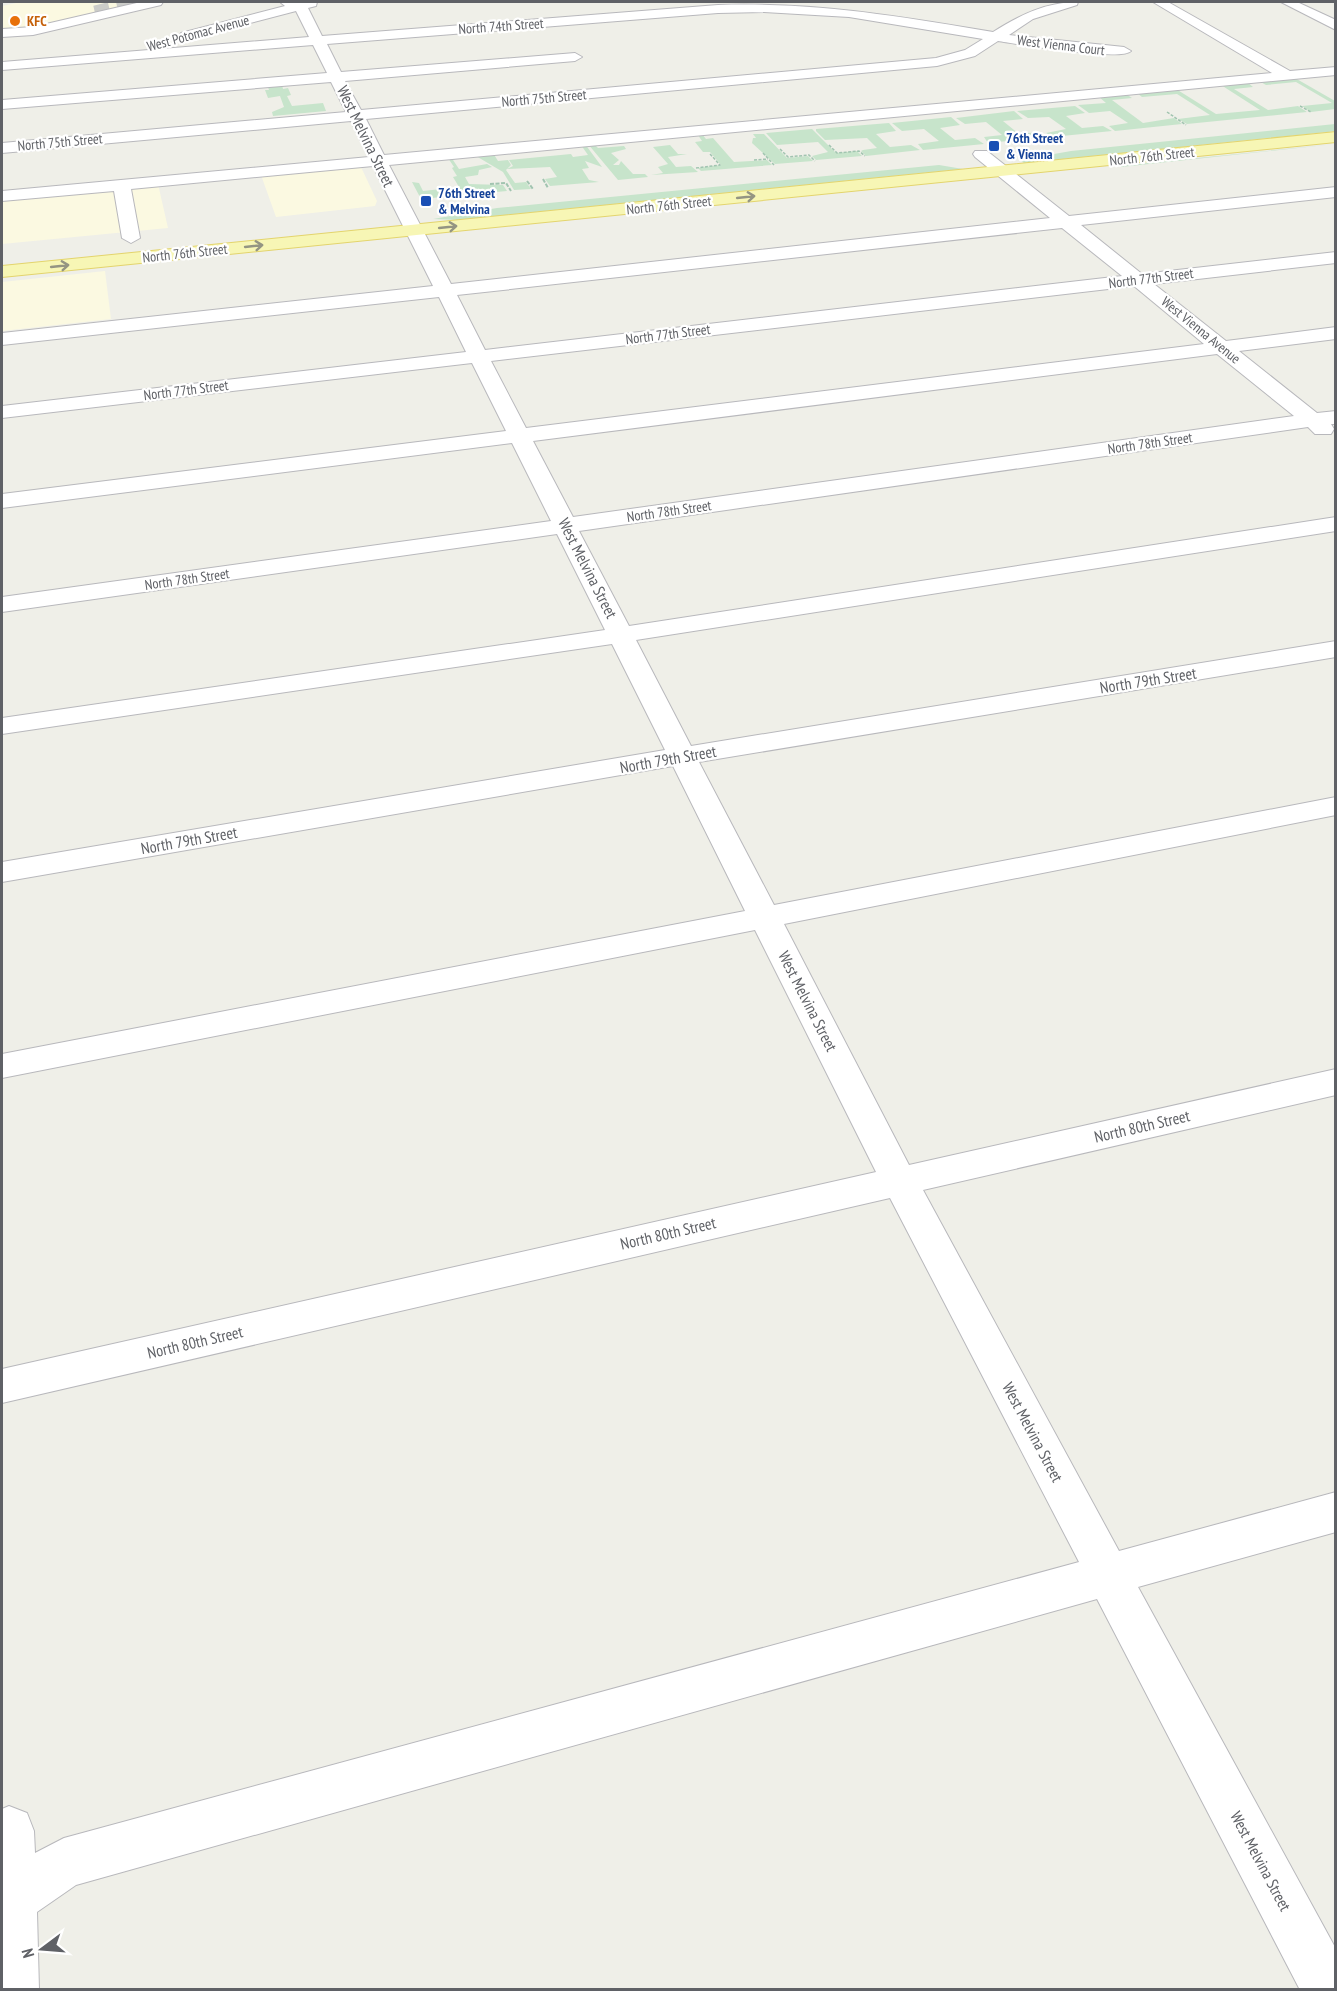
<svg xmlns="http://www.w3.org/2000/svg" width="1337" height="1991" font-family="'PT Sans Narrow',sans-serif">
  <style>
    .commercial { fill: #fbf9e1 }
    .green { fill: #c7e4cb }
    .lines { fill: none; stroke-linecap: round; stroke-linejoin: round }
    .minor-tunnel { stroke: #cbccc8; stroke-width: 15; stroke-dasharray: 15 8; stroke-linecap: butt }
    .minor-casing { stroke: #b8b8bc; stroke-width: 2 }
    .major-casing { stroke: #e3d46d; stroke-width: 2 }
    .path-far1 { stroke: #a1c4b0; stroke-width: 1.5; stroke-dasharray: 3 1.5; stroke-linecap: butt }
    .path { stroke: #a1c4b0; stroke-width: 2; stroke-dasharray: 4 1.5; stroke-linecap: butt }
    .minor { fill: #fff; fill-rule: evenodd }
    .major { fill: #f7f6b5; fill-rule: evenodd }
    .oneway { stroke: #949582 }
    .food-dot { fill: #e8710a; stroke: #fff; stroke-width: 2 }
    .transit-dot { fill: #1a4fb4; stroke: #fff; stroke-width: 2 }
    .labels { text-anchor: middle; stroke-width: 4.5; stroke-linejoin: round; paint-order: stroke }
    .far-food-label { font-size: 14px; font-weight: bold; fill: #c56008; stroke: #fff; text-anchor: start }
    .far-street-label { font-size: 14px; fill: #5f6166; stroke: #fff }
    .far-transit-label { font-size: 14px; font-weight: bold; fill: #164399; stroke: #fff; text-anchor: start }
    .street-label { font-size: 16px; fill: #5f6166; stroke: #fff }
  </style>
  <rect width="100%" height="100%" fill="#efefe8"/>
  <!-- commercial -->
  <path class="commercial" d="M 21,2 L 153,2 L 2,37 L 2,6 Z
    M 361,167 L 377,201 L 375,206 L 276,217 L 261,175 Z
    M 158,184 L 168,228 L 2,244 L 2,199 Z
    M 105,271 L 111,319 L 2,331 L 2,282 Z"/>
  <!-- green -->
  <path class="green" d="M 1295,78 L 1335,101 L 1335,109 L 1311,112 L 1302,106 L 1332,103 L 1296,82 L 1266,85 L 1259,81 Z
    M 1247,82 L 1253,87 L 1234,89 L 1268,110 L 1298,106 L 1307,112 L 1187,124 L 1178,119 L 1210,115 L 1177,94 L 1142,97 L 1137,93 L 1176,89 L 1216,114 L 1260,110 L 1221,85 Z
    M 267,85 L 282,85 L 283,89 L 288,88 L 291,95 L 287,96 L 292,106 L 323,103 L 326,111 L 273,116 L 272,112 L 284,107 L 280,96 L 268,98 L 265,90 L 269,90 Z
    M 1126,94 L 1132,98 L 1112,100 L 1143,123 L 1174,118 L 1182,124 L 1115,131 L 1109,126 L 1128,123 L 1110,111 L 1089,113 L 1078,105 L 1106,103 L 1098,96 Z
    M 1075,106 L 1085,113 L 1066,116 L 1082,128 L 1103,126 L 1112,131 L 1052,137 L 1046,133 L 1066,129 L 1049,117 L 1028,118 L 1017,111 Z
    M 1014,111 L 1023,119 L 1003,121 L 1019,134 L 1039,132 L 1049,137 L 988,143 L 984,137 L 1002,135 L 986,122 L 965,124 L 956,118 Z
    M 951,117 L 960,125 L 940,128 L 955,140 L 975,138 L 984,144 L 923,150 L 918,144 L 939,141 L 924,129 L 902,131 L 892,123 Z
    M 889,123 L 896,131 L 876,134 L 890,147 L 911,145 L 920,150 L 866,156 L 861,151 L 863,150 L 877,148 L 867,138 L 825,140 L 816,131 L 816,129 Z
    M 1335,124 L 1335,131 L 1328,132 L 1024,163 L 1020,160 L 1071,151 Z
    M 812,129 L 836,153 L 857,151 L 862,156 L 816,160 L 812,156 L 828,152 L 818,142 L 777,145 L 766,133 Z
    M 702,134 L 706,139 L 713,138 L 734,162 L 767,160 L 772,165 L 701,171 L 698,168 L 721,165 L 710,152 L 703,152 L 695,142 L 702,141 L 698,135 Z
    M 753,134 L 764,134 L 787,158 L 808,156 L 813,161 L 775,164 L 752,143 L 753,138 L 756,138 Z
    M 585,144 L 602,167 L 585,161 L 589,168 L 582,169 L 589,180 L 599,182 L 550,186 L 545,179 L 557,177 L 550,167 L 507,169 L 513,166 L 509,160 L 571,154 L 573,157 L 588,155 L 581,145 Z
    M 588,144 L 594,144 L 598,148 L 624,146 L 626,149 L 611,153 L 619,160 L 613,165 L 619,165 L 621,161 L 633,174 L 645,174 L 648,177 L 618,180 Z
    M 1335,144 L 1121,167 L 1119,166 Z
    M 670,145 L 678,154 L 687,154 L 668,157 L 676,167 L 691,166 L 698,172 L 651,175 L 663,173 L 658,167 L 668,164 L 653,147 Z
    M 493,153 L 498,161 L 508,160 L 511,165 L 506,170 L 515,183 L 526,182 L 531,189 L 514,190 L 503,172 L 476,156 Z
    M 448,158 L 455,159 L 453,160 L 459,169 L 487,164 L 492,167 L 479,170 L 478,175 L 465,177 L 469,184 L 503,185 L 507,191 L 421,199 L 412,182 L 419,183 L 423,191 L 459,187 L 453,177 L 457,176 L 452,168 L 454,167 Z
    M 939,165 L 963,169 L 457,220 L 433,219 L 497,208 Z"/>
  <g class="lines">
    <!-- minor-tunnel -->
    <path class="minor-tunnel" d="M 95,13 L 142,2"/>
    <defs>
      <path id="minor" d="M 141,2 L 163,2 L 161,5 L 33,35 L 2,37 L 2,29 L 33,27 Z
        M 280,2 L 317,2 L 316,6 L 308,8 L 322,36 L 718,5 C 816,2 898,16 993,32 C 1020,15 1046,2 1078,2 L 1077,5 L 1033,19 L 1009,35 L 1124,47 L 1131,51 C 1121,62 1018,44 998,41 L 975,56 L 937,66 L 366,119 L 384,155 L 1272,73 L 1153,2 L 1168,2 L 1290,71 L 1336,67 L 1336,75 L 389,165 L 451,284 L 1050,218 L 975,157 L 973,154 L 975,151 L 987,151 L 1069,216 L 1336,187 L 1336,197 L 1081,225 L 1142,274 L 1336,252 L 1336,263 L 1154,284 L 1226,341 L 1336,327 L 1336,339 L 1239,351 L 1317,413 L 1336,411 L 1336,424 L 1331,424 L 1334,429 L 1331,434 L 1315,434 L 1308,427 L 579,531 L 629,626 L 1336,517 L 1336,531 L 636,640 L 691,746 L 1336,641 L 1336,657 L 699,762 L 774,905 L 1336,797 L 1336,815 L 784,924 L 909,1165 L 1336,1069 L 1336,1095 L 923,1190 L 1119,1551 L 1336,1492 L 1336,1532 L 1138,1587 L 1336,1949 L 1336,1990 L 1300,1990 L 1097,1599 L 76,1885 L 37,1912 L 39,1990 L 2,1990 L 2,1809 L 9,1806 L 27,1813 L 34,1831 L 35,1853 L 64,1838 L 1079,1562 L 890,1198 L 2,1403 L 2,1369 L 876,1172 L 755,930 L 2,1078 L 2,1054 L 745,911 L 673,766 L 2,882 L 2,862 L 665,750 L 612,644 L 2,734 L 2,718 L 605,630 L 557,534 L 2,612 L 2,597 L 551,521 L 512,443 L 2,508 L 2,494 L 506,431 L 472,363 L 2,418 L 2,406 L 466,352 L 439,297 L 2,345 L 2,333 L 433,286 L 373,166 L 131,189 L 140,238 L 131,243 L 122,238 L 114,191 L 2,201 L 2,191 L 369,157 L 351,121 L 2,153 L 2,143 L 346,112 L 331,82 L 2,109 L 2,100 L 327,73 L 313,45 L 2,70 L 2,62 L 309,37 L 296,11 L 186,40 L 179,36 L 181,33 L 285,6 ZM 764,12 L 849,17 L 983,39 L 965,50 L 936,58 L 361,110 L 345,81 L 575,61 L 582,57 L 575,53 L 341,72 L 327,44 L 718,13 ZM 1062,228 L 1122,276 L 485,350 L 457,295 ZM 1134,286 L 1204,344 L 526,428 L 491,361 ZM 1217,354 L 1294,416 L 573,517 L 533,441 Z
        M 1281,2 L 1297,2 L 1336,20 L 1336,30 Z"/>
      <path id="major" d="M 1336,132 L 1336,142 L 2,277 L 2,266 Z"/>
    </defs>
    <!-- minor casing -->
    <use href="#minor" class="minor-casing"/>
    <!-- major casing -->
    <use href="#major" class="major-casing"/>
    <!-- path-far1 -->
    <path class="path-far1" d="M 1300,106 L 1311,112
      M 1167,112 L 1186,125
      M 829,145 L 837,153 L 859,151 L 865,156
      M 780,149 L 788,157 L 809,155 L 815,161
      M 763,153 L 774,165
      M 754,160 L 768,159
      M 696,168 L 720,165 L 710,154"/>
    <!-- path -->
    <path class="path" d="M 543,179 L 548,188
      M 527,181 L 533,189
      M 490,184 L 506,183 L 511,191"/>
    <!-- minor -->
    <use href="#minor" class="minor"/>
    <!-- major -->
    <use href="#major" class="major"/>
  </g>
  <!-- one-way arrows -->
  <defs><path id="oneway-shaft" d="M-6 0H5M1.5-3L5.5 0L1.5 3" fill="none" stroke-width="1.6" stroke-linecap="round" stroke-linejoin="round" transform="scale(1.5)"/></defs>
  <g class="oneway">
    <use href="#oneway-shaft" transform="translate(746 197) rotate(-6)"/>
    <use href="#oneway-shaft" transform="translate(448 227) rotate(-6)"/>
    <use href="#oneway-shaft" transform="translate(254 246) rotate(-6)"/>
    <use href="#oneway-shaft" transform="translate(60 266) rotate(-6)"/>
  </g>
  <!-- markers -->
  <circle class="food-dot" cx="15" cy="21" r="6"/>
  <g class="transit-dot">
    <rect x="988" y="140" width="12" height="12" rx="3"/>
    <rect x="420" y="195" width="12" height="12" rx="3"/>
  </g>
  <g class="labels">
    <!-- far-food labels -->
    <g class="far-food-label">
      <text x="27" y="26">KFC</text>
    </g>
    <!-- far-street labels -->
    <g class="far-street-label">
      <text transform="translate(501 26) rotate(-4)" y="5">North 74th Street</text>
      <text transform="translate(198 33) rotate(-15)" y="5">West Potomac Avenue</text>
      <text transform="translate(1061 45) rotate(7)" y="5">West Vienna Court</text>
      <text transform="translate(544 98) rotate(-5)" y="5">North 75th Street</text>
      <text transform="translate(60 142) rotate(-5)" y="5">North 75th Street</text>
      <text transform="translate(1152 156) rotate(-6)" y="5">North 76th Street</text>
      <text transform="translate(669 205) rotate(-6)" y="5">North 76th Street</text>
      <text transform="translate(185 253) rotate(-6)" y="5">North 76th Street</text>
      <text transform="translate(1151 278) rotate(-7)" y="5">North 77th Street</text>
      <text transform="translate(1201 330) rotate(39)" y="5">West Vienna Avenue</text>
      <text transform="translate(668 334) rotate(-7)" y="5">North 77th Street</text>
      <text transform="translate(186 390) rotate(-7)" y="5">North 77th Street</text>
      <text transform="translate(1150 443) rotate(-8)" y="5">North 78th Street</text>
      <text transform="translate(669 511) rotate(-8)" y="5">North 78th Street</text>
      <text transform="translate(187 579) rotate(-8)" y="5">North 78th Street</text>
    </g>
    <!-- far-transit labels -->
    <g class="far-transit-label">
      <text x="1006" y="143">76th Street<tspan x="1006" dy="16">&amp; Vienna</tspan></text>
      <text x="438" y="198">76th Street<tspan x="438" dy="16">&amp; Melvina</tspan></text>
    </g>
    <!-- street labels -->
    <g class="street-label">
      <text transform="translate(366 136) rotate(64)" y="6">West Melvina Street</text>
      <text transform="translate(588 568) rotate(63)" y="6">West Melvina Street</text>
      <text transform="translate(1148 680) rotate(-9)" y="6">North 79th Street</text>
      <text transform="translate(668 759) rotate(-10)" y="6">North 79th Street</text>
      <text transform="translate(189 840) rotate(-10)" y="6">North 79th Street</text>
      <text transform="translate(808 1001) rotate(63)" y="6">West Melvina Street</text>
      <text transform="translate(1142 1126) rotate(-13)" y="6">North 80th Street</text>
      <text transform="translate(668 1233) rotate(-13)" y="6">North 80th Street</text>
      <text transform="translate(195 1342) rotate(-13)" y="6">North 80th Street</text>
      <text transform="translate(1033 1432) rotate(62)" y="6">West Melvina Street</text>
      <text transform="translate(1261 1861) rotate(62)" y="6">West Melvina Street</text>
    </g>
  </g>
  <!-- border -->
  <rect width="1337" height="1991" fill="none" stroke="#5f6166" stroke-width="6"/>
  <!-- north arrow -->
  <g transform="translate(42 1949) rotate(254)" stroke="#ffffff" stroke-width="4.5" paint-order="stroke">
  <path d="M0-4.5L10 22L0 15L-10 22Z" fill="#5f6166"/>
  <text y="-9" font-size="16" font-weight="bold" text-anchor="middle" fill="#5f6166">N</text>
  </g>
</svg>
